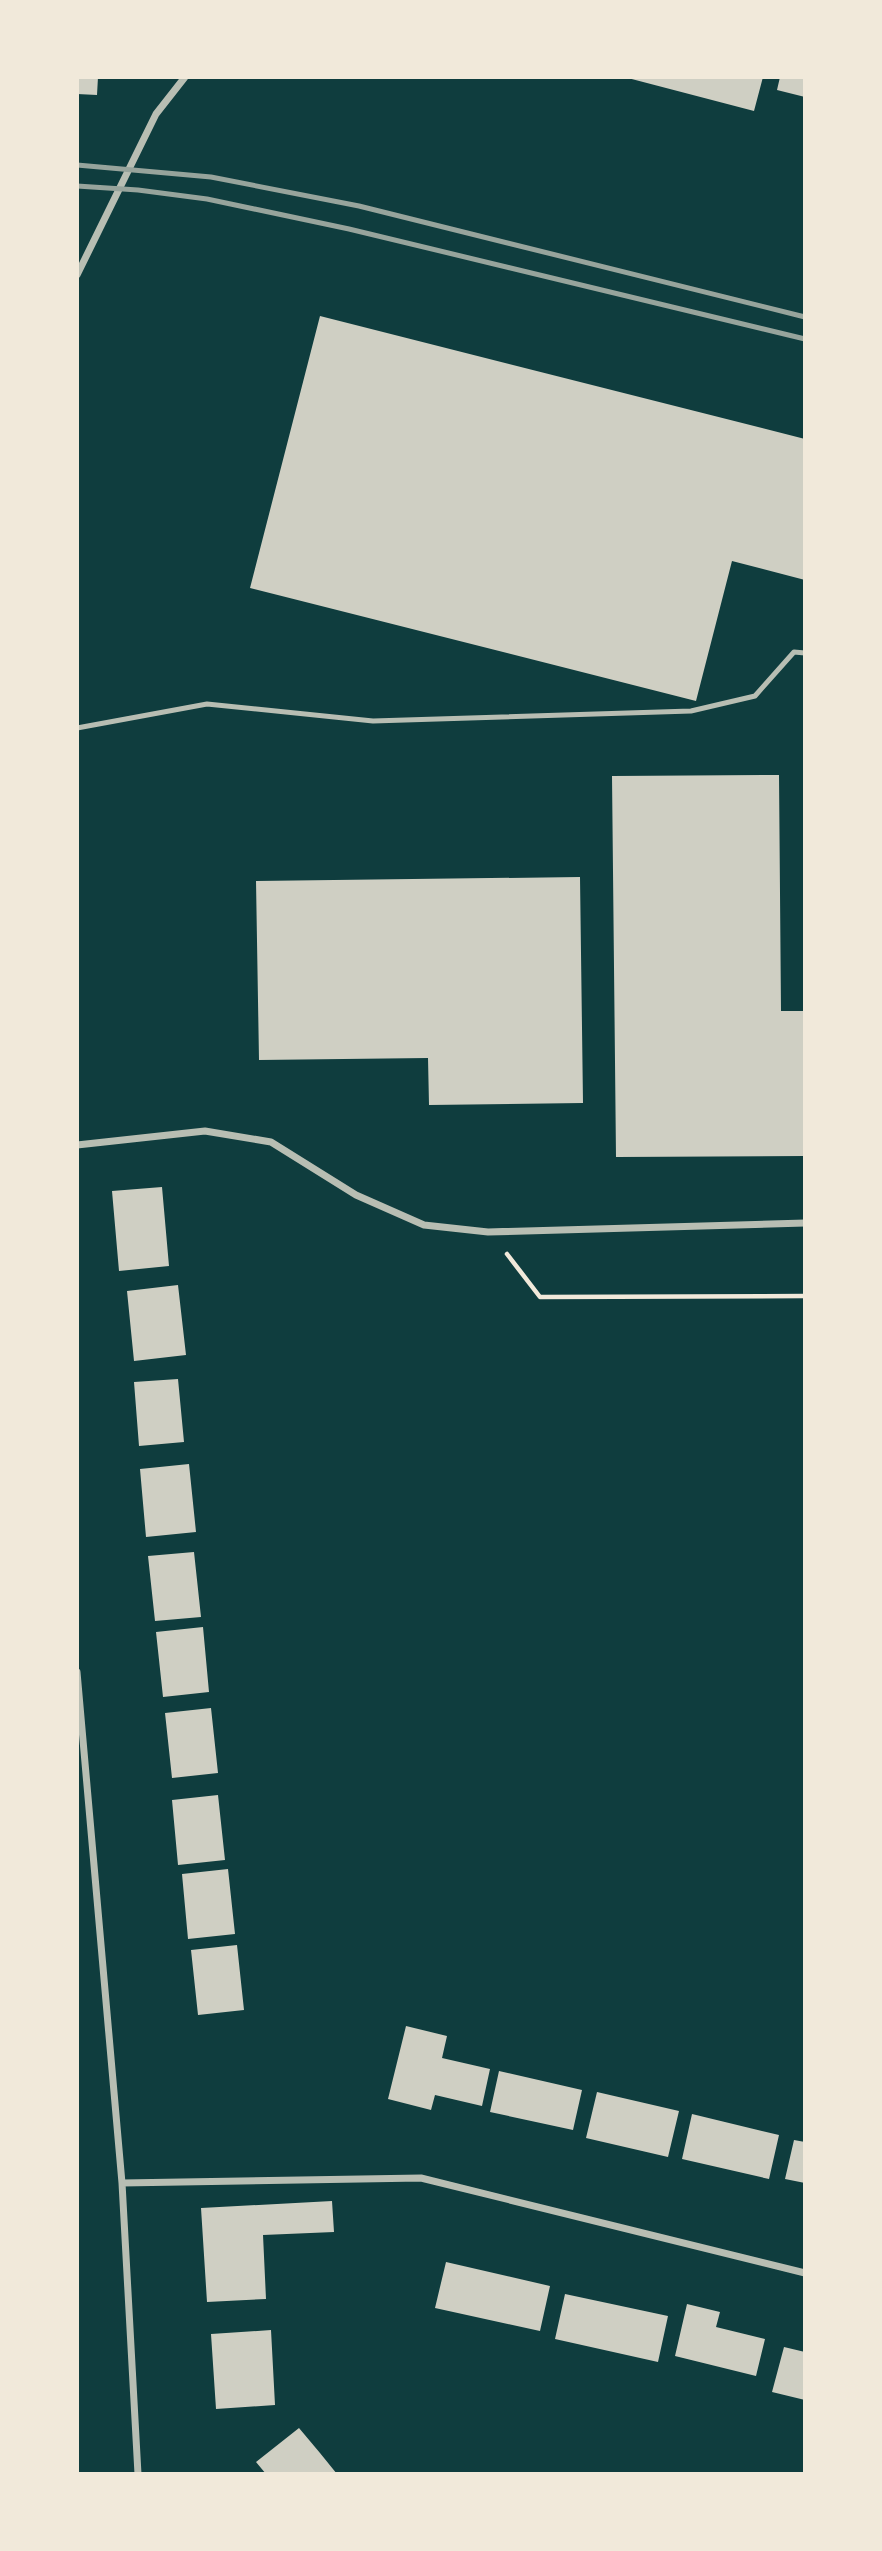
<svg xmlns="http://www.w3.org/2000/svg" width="882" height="2551" font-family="'Source Sans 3',sans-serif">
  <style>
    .building { fill: #cfcfc3 }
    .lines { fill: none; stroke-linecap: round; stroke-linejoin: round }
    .path { stroke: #f1e9da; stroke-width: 4.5 }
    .service { stroke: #b8beb3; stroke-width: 5 }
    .minor { stroke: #b8beb3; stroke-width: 7 }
    .rail { stroke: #97a49c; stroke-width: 5 }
  </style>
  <rect width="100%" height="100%" fill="#0f3d3e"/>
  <!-- building -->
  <path class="building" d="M 77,77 L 98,77 L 97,95 L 77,94 Z
    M 624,77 L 763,77 L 754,111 Z
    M 780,77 L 805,77 L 805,97 L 777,90 Z
    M 320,316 L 805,439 L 805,580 L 732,561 L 696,701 L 250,588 Z
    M 779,775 L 781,1011 L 805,1011 L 805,1156 L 616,1157 L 612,776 Z
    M 580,877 L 583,1103 L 429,1105 L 428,1058 L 259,1060 L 256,881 Z
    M 162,1187 L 169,1266 L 119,1271 L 112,1191 Z
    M 178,1285 L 186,1355 L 134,1361 L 127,1291 Z
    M 178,1379 L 184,1442 L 139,1446 L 134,1382 Z
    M 189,1464 L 196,1532 L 146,1537 L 140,1469 Z
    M 194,1552 L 201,1617 L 155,1621 L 148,1556 Z
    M 203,1627 L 209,1692 L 163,1697 L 156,1632 Z
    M 211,1708 L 218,1773 L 172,1778 L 165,1713 Z
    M 218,1795 L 225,1860 L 178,1865 L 172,1800 Z
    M 228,1869 L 235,1934 L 188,1939 L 182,1874 Z
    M 237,1945 L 244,2010 L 198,2015 L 191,1950 Z
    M 406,2026 L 447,2036 L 442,2058 L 490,2069 L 482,2106 L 435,2095 L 431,2110 L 388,2099 Z
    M 499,2071 L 582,2090 L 573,2130 L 490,2112 Z
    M 597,2092 L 679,2111 L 668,2157 L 586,2138 Z
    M 692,2114 L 779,2135 L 769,2179 L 682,2159 Z
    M 794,2140 L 805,2142 L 805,2183 L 785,2179 Z
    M 332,2201 L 334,2232 L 263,2235 L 266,2299 L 207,2302 L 201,2208 Z
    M 446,2262 L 550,2286 L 540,2331 L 435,2308 Z
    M 565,2294 L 668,2316 L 658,2362 L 555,2339 Z
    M 687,2304 L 720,2312 L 716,2327 L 765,2339 L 756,2376 L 675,2356 Z
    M 271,2330 L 275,2405 L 216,2409 L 211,2334 Z
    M 784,2347 L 805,2352 L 805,2400 L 772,2392 Z
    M 299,2428 L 320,2453 L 337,2474 L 266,2474 L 256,2462 Z"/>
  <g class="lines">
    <!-- path -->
    <path class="path" d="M 507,1254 L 540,1297 L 805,1296"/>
    <!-- service -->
    <path class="service" d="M 77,728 L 207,704 L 373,721 L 691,711 L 755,696 L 794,652 L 805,653"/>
    <!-- minor -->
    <path class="minor" d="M 77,275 L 156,114 L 185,77
      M 77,1145 L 205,1131 L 271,1142 L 356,1195 L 424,1225 L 488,1232 L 805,1223
      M 77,1672 L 122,2183 L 138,2474
      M 122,2183 L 421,2178 L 805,2273"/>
    <!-- rail -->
    <path class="rail" d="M 77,165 L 211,177 L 359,206 L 805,317
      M 77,186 L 138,190 L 207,199 L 349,229 L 805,339"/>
  </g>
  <!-- border -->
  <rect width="882" height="2551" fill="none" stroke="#f1e9da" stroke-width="158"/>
</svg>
